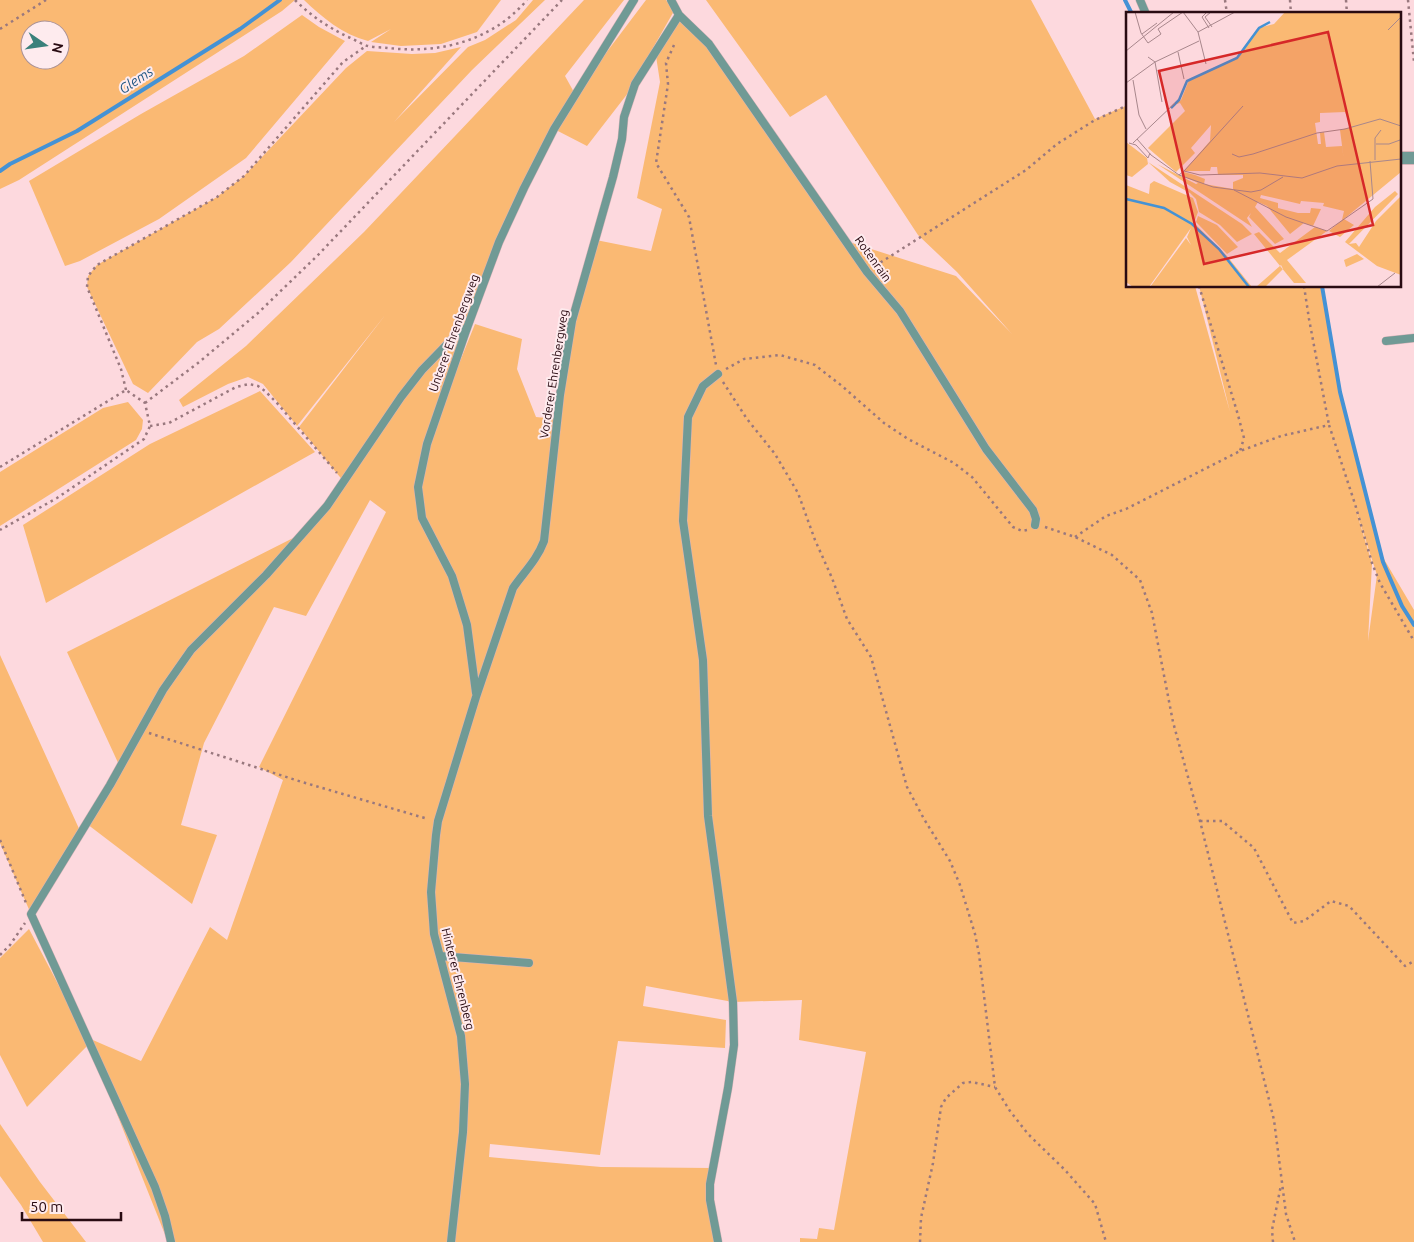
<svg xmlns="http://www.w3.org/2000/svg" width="1414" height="1242" font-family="Ubuntu,sans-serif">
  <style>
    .green { fill: #fab973; fill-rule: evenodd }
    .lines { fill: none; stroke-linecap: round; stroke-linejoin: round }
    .stream { stroke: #4492d5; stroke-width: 4 }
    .lane-casing { stroke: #d7b4b9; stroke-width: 9 }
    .street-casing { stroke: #d7b4b9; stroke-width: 14 }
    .path { stroke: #99787e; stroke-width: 2.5; stroke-dasharray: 2.5 4; stroke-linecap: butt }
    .lane { stroke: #709a95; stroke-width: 8 }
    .street { stroke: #709a95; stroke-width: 12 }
    .labels { text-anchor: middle; stroke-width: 4; stroke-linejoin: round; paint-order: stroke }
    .street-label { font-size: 12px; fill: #290b12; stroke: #feebee }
    .water-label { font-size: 14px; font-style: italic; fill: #1f5683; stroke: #feebee }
    .inset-river { fill: none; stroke: #4492d5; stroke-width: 2.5 }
    .inset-road { fill: none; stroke: #a8878c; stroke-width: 1 }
    .view { fill: #d62828; fill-opacity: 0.15; stroke: #d62828; stroke-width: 2.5 }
    .inset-edge { fill: none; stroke: #290b12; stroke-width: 2.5 }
  </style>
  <rect width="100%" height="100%" fill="#fdd9de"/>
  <!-- green -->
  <path class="green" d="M 0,0 L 295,0 L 282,11 L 19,180 L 0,189 ZM 30,30 L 60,30 L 60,60 L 30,60 Z
    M 304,0 L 501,0 L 477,32 L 441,44 L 401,46 L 371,42 L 391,29 L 368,41 C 342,34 323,18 304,0 Z
    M 533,0 L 545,0 L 472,70 L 291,262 L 219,329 L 197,342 L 148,393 L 133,384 L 87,287 L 88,276 L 97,265 L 217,197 L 244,176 L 346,68 L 367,51 L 412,54 L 435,53 L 461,47 L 394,122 L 468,47 L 485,40 L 516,20 Z
    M 584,0 L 624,0 L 565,76 L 575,94 L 646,0 L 666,0 L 674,11 L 645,62 L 635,84 L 587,146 L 554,129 L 499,242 L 450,386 L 475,324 L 522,339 L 517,369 L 536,417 L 556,419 L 544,541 L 572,321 L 596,240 L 651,251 L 662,209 L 637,198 L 660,82 L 656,56 L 679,15 L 695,30 L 846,241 L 956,276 L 1012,334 L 957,272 L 918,235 L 826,95 L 790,117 L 706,0 L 1031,0 L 1095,119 L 1128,105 L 1128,286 L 1195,286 L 1230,412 L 1199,286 L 1322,286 L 1340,392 L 1381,554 L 1414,610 L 1414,1242 L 800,1242 L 800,1238 L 817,1239 L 819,1228 L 834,1230 L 866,1052 L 799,1040 L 802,1000 L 733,1002 L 646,986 L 643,1006 L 726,1020 L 725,1048 L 618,1041 L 600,1155 L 490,1144 L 489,1157 L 601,1167 L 712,1168 L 710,1184 L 718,1242 L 168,1242 L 89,1044 L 27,1107 L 0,1055 L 0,958 L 29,929 L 86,1037 L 141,1061 L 210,927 L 227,940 L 283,780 L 259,767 L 386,512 L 370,500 L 306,616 L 274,607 L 204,743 L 181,825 L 217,835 L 192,904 L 87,824 L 120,767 L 67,652 L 305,532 L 344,482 L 299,427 L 386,314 L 297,426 L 263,384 L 248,377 L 228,384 L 183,407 L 179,400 L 246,346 L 364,232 ZM 1354,504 L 1377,575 L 1368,641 L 1372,563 Z
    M 302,15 L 319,27 L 345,41 L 246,158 L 159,219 L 80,261 L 65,266 L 29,181 L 141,114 L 244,56 Z
    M 260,391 L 315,452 L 46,603 L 23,525 L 150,444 Z
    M 128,402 L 143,420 L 142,429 L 136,440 L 0,526 L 0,472 L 103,408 Z
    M 0,655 L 81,833 L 31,914 L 0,843 Z
    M 0,1124 L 40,1182 L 86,1242 L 43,1242 L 21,1205 L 0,1176 Z"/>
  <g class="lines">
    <!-- stream -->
    <path class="stream" d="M 1125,0 L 1132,14
      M 0,171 L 10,164 L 77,131 L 240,29 L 280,0
      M 1322,286 L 1340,392 L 1383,562 L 1402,606 L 1414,625"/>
    <defs>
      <path id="lane" d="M 1140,0 L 1146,14
        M 679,15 L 709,44 L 867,272 L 900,311 L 986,449 L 1033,510 L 1036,519 L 1035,525
        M 1386,341 L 1414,338
        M 718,374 L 703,386 L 688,417 L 683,521 L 703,660 L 708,816 L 733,1002 L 734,1045 L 728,1088 L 710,1184 L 710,1200 L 718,1242
        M 476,693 L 467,625 L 452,576 L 422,518 L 418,487 L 427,444 L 467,328 L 499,242 L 524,188 L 554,129 L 634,0
        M 440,956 L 529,963
        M 171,1242 L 165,1216 L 155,1187 L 31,914 L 110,785 L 163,690 L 191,650 L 266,575 L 327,506 L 401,397 L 422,370 L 459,332 L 467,328
        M 451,1242 L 463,1132 L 465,1084 L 461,1036 L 434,934 L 431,892 L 436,835 L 438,821 L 476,697 L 513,588 C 524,572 537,560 544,541 L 560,395 L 572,321 L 613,177 L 622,139 L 624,117 L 635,84 L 679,15 L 671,0"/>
      <path id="street" d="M 1400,158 L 1414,158"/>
    </defs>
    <!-- lane casing -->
    <use href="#lane" class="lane-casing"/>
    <!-- street casing -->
    <use href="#street" class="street-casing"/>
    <!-- path -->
    <path class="path" d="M 295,0 C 311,16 328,27 348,37 C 354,39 359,43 365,45 C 372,48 381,47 388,48 C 440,54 492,41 527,0
      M 1225,0 L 1227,14
      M 1290,0 L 1291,14
      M 1346,0 L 1347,14
      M 1408,0 L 1414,62
      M 0,29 L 46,0
      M 674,45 L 666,63 L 668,84 L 656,163 L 689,217 L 716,365
      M 875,266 L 1026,170 L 1057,144 L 1095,120 L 1128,105
      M 1199,286 L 1238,415 L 1244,438 L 1240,451
      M 1304,286 L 1309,319 L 1329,425
      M 726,369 L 744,359 L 780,355 L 815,365 L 842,386 L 884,423 L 908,439 L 954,463 L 972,477 L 1013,527 L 1022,531 L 1027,530
      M 723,382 L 747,419 L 775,454 L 798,493 L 815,540 L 832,578 L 847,619 L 871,657 L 907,787 L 924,819 L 950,861 L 960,885 L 975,934 L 979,954 L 995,1087 L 1010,1111 L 1028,1134 L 1065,1170 L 1095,1204 L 1106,1242
      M 126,390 L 121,369 L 87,287 L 88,276 L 97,265 L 217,197 L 244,176 L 343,62 L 366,46
      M 145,403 L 198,363 L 258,313 L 318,255 L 562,0
      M 150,426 L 169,423 L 236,387 L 249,384 L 258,386 L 265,391 L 277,403 L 337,473
      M 0,467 L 126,390 L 145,403 L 150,426 L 144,439 L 57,498 L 0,530
      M 1045,527 L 1075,537 L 1112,555 L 1140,580 L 1152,613 L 1173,722 L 1200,821 L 1274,1120 L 1286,1214 L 1295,1242
      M 1075,537 L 1106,516 L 1126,509 L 1240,451 L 1281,436 L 1329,425 L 1355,504 L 1372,563 L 1380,583 L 1414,641
      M 149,733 L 302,782 L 428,819
      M 1200,821 L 1222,821 L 1254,848 L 1293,923 L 1304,921 L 1331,901 L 1349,906 L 1405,966 L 1414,961
      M 0,840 L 26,903
      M 0,955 L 10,945 L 25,923
      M 920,1242 L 921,1218 L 933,1163 L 941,1107 L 946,1098 L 963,1083 L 972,1082 L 995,1087
      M 1273,1242 L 1272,1230 L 1281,1185"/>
    <!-- lane -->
    <use href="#lane" class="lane"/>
    <!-- street -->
    <use href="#street" class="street"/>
  </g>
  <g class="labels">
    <!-- street labels -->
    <g class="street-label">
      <text transform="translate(873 259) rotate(54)" y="4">Rotenrain</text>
      <text transform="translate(454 333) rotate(-70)" y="4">Unterer Ehrenbergweg</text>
      <text transform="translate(554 374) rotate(-81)" y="4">Vorderer Ehrenbergweg</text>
      <text transform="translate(458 979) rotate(76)" y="4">Hinterer Ehrenberg</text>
    </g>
    <!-- water labels -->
    <g class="water-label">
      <text transform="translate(136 80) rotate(-33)" y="5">Glems</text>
    </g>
  </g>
  <!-- overview -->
  <g transform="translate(1126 12)">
    <rect width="275" height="275" fill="#fdd9de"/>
    <path d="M 159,0 L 275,0 L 275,160 L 218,207 L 228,213 L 214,225 L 203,219 L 216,208 L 218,199 L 197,194 L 198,191 L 175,189 L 174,192 L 135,183 L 134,186 L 152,191 L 152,196 L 172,201 L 184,201 L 185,196 L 195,197 L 187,214 L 178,211 L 164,222 L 141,194 L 132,190 L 129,195 L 158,227 L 149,232 L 123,205 L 125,201 L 121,206 L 126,215 L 31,152 L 70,172 L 72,171 L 55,163 L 58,160 L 69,163 L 79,167 L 78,172 L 107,177 L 107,170 L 117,166 L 117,163 L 92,163 L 91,155 L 85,155 L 84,159 L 58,159 L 84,129 L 85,113 L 65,136 L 69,141 L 50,160 L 22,136 L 59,99 L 54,91 L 47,93 L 55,88 L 63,68 L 110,46 L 132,16 L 148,12 ZM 219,100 L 225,115 L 214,118 L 218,149 L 216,134 L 200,135 L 198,120 L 194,121 L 195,132 L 192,132 L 189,111 L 194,110 L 194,101 ZM 0,130 L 21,146 L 22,152 L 6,165 L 0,163 ZM 22,150 L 116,212 L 126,222 L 111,230 L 94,213 L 73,200 L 70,187 L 64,181 L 44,170 ZM 28,169 L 67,186 L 72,200 L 68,211 L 101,244 L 126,275 L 24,275 L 60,226 L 65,233 L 61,225 L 65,216 L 23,275 L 7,275 L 0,270 L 0,173 L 23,182 L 24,172 ZM 269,179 L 272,182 L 223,232 L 230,231 L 233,235 L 250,209 L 275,184 L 275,263 L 251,254 L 219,230 L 249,195 ZM 72,204 L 91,213 L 112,235 L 101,242 L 70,210 ZM 189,215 L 201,219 L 161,248 L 180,271 L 168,271 L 128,222 L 133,220 L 154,241 ZM 231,242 L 238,247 L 220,255 L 218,248 ZM 155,253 L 157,257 L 139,275 L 130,275 Z" fill="#fab973" fill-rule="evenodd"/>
    <path class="inset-river" d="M 45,96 L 53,88 L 61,69 L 111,46 L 133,16 L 144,10M 0,187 L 38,196 L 66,212 L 93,237 L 123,275"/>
    <path class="inset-road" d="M 9,0 L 15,21 L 22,31 L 35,22 L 32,17M 57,0 L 72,20 L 80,52M 81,0 L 76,5 L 83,16M 85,0 L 79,5 L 86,15M 32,17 L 57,0M 262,18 L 275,5M 72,20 L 109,0M 16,22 L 31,11M 0,39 L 48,0M 52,40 L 58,67M 22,45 L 29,50 L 36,90M 7,68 L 13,103 L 20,117M 0,71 L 29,50 L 73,29M 11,127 L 25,143 L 53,163 L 58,159 L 74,163 L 134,161 L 176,166 L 211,154 L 275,147M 3,131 L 10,133 L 22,146 L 24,141M 7,131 L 49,91M 250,132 L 263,132 L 274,128M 106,142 L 113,145 L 127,142 L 191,121 L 219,117 L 254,107 L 275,114M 249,148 L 249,126 L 255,118M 58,159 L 117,94M 53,163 L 87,175 L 125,180 L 135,178 L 157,165M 108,178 L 160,205 L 201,219 L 247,187 L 244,149M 251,275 L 269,261"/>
    <path class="view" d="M 202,20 L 247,213 L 78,252 L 33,59 Z"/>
    <rect width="275" height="275" class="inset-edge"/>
  </g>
  <!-- north arrow -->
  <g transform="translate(45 45) rotate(103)"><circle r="24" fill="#feebee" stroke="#a99196"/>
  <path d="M0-4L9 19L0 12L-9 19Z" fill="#3a817b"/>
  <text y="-8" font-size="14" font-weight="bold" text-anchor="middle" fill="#290b12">N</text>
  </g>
  <!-- scale -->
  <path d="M22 1212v8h99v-8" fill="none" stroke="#290b12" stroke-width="2.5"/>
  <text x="30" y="1212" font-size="15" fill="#290b12" stroke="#feebee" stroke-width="4" paint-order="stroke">50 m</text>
</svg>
